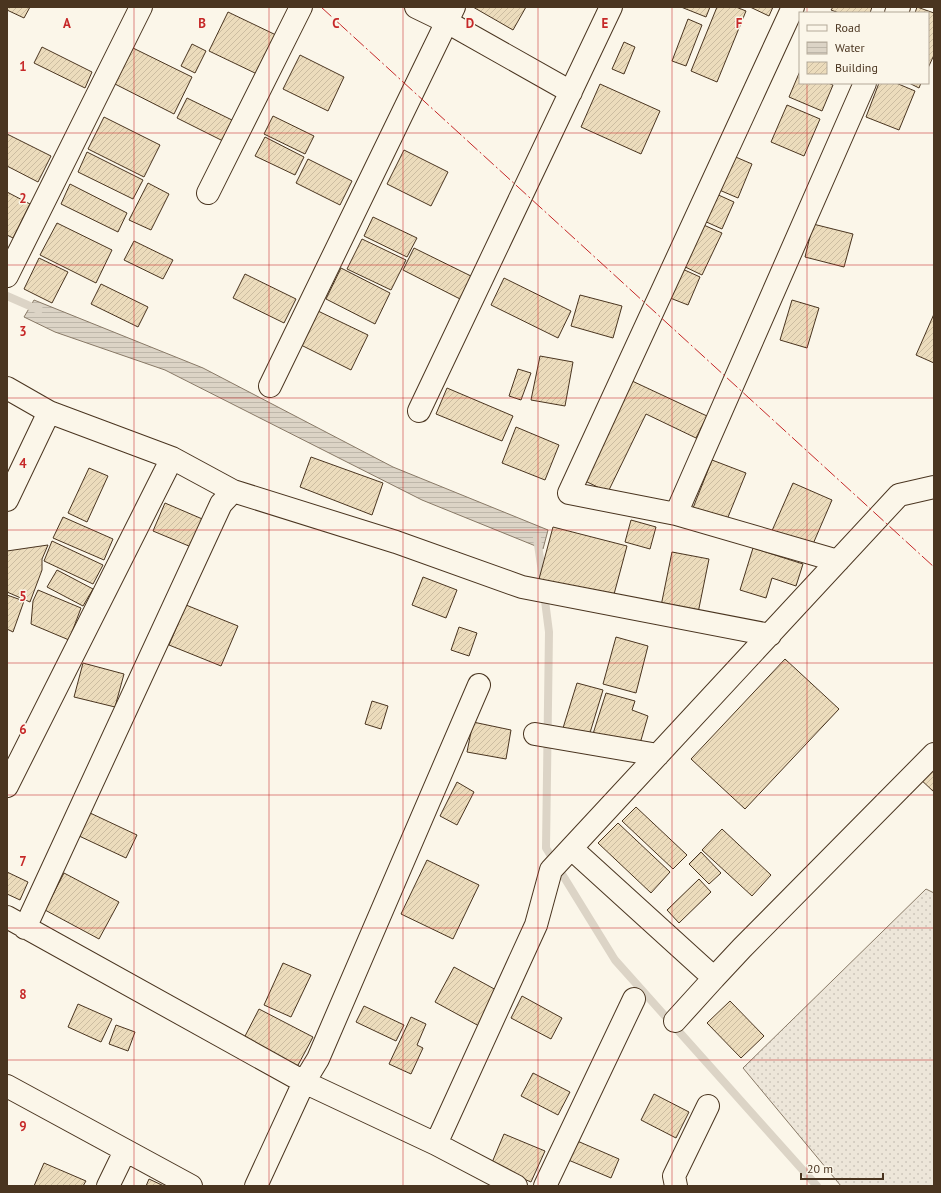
<svg xmlns="http://www.w3.org/2000/svg" width="941" height="1193" font-family="'PT Sans',sans-serif">
  <style>
    .grass { fill: url(#grass-dots); stroke: #887966 }
    .water { fill: url(#water-rules); stroke: #887966 }
    .lines { fill: none; stroke-linecap: round; stroke-linejoin: round }
    .stream { stroke: #dcd4c6; stroke-width: 8 }
    .building { fill: url(#building-hatch); stroke: #4a3520 }
    .minor-casing { stroke: #4a3520; stroke-width: 24 }
    .minor { stroke: #fbf6e9; stroke-width: 22 }
    .power { stroke: #c62828; stroke-width: 1; stroke-dasharray: 14 3 2 3; stroke-linecap: butt }
    .grid { fill: none; stroke: #c62828; stroke-width: 1; stroke-opacity: 0.55 }
    .grid-label { font-size: 13px; text-anchor: middle; font-weight: bold; fill: #c62828; stroke: #fbf6e9; stroke-width: 3; stroke-linejoin: round; paint-order: stroke }
  </style>
  <defs>
    <pattern id="grass-dots" width="8" height="8" patternUnits="userSpaceOnUse"><rect width="8" height="8" fill="#ede6d9"/><path d="M2 2h.1M6 6h.1" fill="none" stroke="#cdc6ba" stroke-width="1.8" stroke-linecap="round"/></pattern>
    <pattern id="water-rules" width="6" height="5" patternUnits="userSpaceOnUse"><rect width="6" height="5" fill="#dcd4c6"/><path d="M0 2.5h6" fill="none" stroke="#beb7aa"/></pattern>
    <pattern id="building-hatch" width="6" height="6" patternUnits="userSpaceOnUse"><rect width="6" height="6" fill="#ecdcbc"/><path d="M-1 1l2-2M0 6l6-6M5 7l2-2" fill="none" stroke="#ccbda1"/></pattern>
  </defs>
  <rect width="100%" height="100%" fill="#fbf6e9"/>
  <!-- grass -->
  <path class="grass" d="M 926,889 L 934,893 L 934,1186 L 841,1186 L 743,1068 Z"/>
  <!-- water -->
  <path class="water" d="M 34,300 L 203,368 L 393,467 L 548,530 L 543,549 L 422,500 L 165,370 L 55,332 L 24,317 Z"/>
  <g class="lines">
    <!-- stream -->
    <path class="stream" d="M 7,296 L 39,310
      M 537,538 L 543,579
      M 544,593 L 549,632 L 546,848 L 615,960 L 817,1186"/>
  </g>
  <!-- building -->
  <path class="building" d="M 7,7 L 30,7 L 24,18 L 7,10 Z
    M 473,7 L 526,7 L 513,30 Z
    M 681,7 L 710,7 L 706,17 Z
    M 717,7 L 736,7 L 746,11 L 717,82 L 691,71 Z
    M 750,7 L 773,7 L 769,16 Z
    M 833,7 L 872,7 L 870,13 L 839,13 L 831,10 Z
    M 917,7 L 934,13 L 934,55 L 928,68 L 928,13 L 915,13 Z
    M 228,12 L 276,35 L 257,74 L 209,51 Z
    M 688,19 L 702,25 L 686,66 L 672,61 Z
    M 624,42 L 635,47 L 624,74 L 612,69 Z
    M 192,44 L 206,51 L 195,73 L 181,66 Z
    M 42,47 L 92,72 L 85,88 L 34,63 Z
    M 133,48 L 192,77 L 174,114 L 115,84 Z
    M 300,55 L 344,77 L 328,111 L 283,89 Z
    M 800,71 L 800,83 L 828,83 L 833,85 L 822,111 L 789,97 Z
    M 879,83 L 896,83 L 915,91 L 899,130 L 866,117 Z
    M 909,83 L 921,83 L 919,88 Z
    M 600,84 L 660,111 L 641,154 L 581,127 Z
    M 187,98 L 234,121 L 223,141 L 177,118 Z
    M 787,105 L 820,119 L 804,156 L 771,142 Z
    M 273,116 L 314,136 L 305,154 L 264,134 Z
    M 104,117 L 160,145 L 144,177 L 88,149 Z
    M 7,134 L 51,156 L 38,182 L 7,166 Z
    M 265,137 L 304,157 L 295,175 L 255,156 Z
    M 404,150 L 448,172 L 431,206 L 387,184 Z
    M 87,152 L 143,180 L 133,199 L 78,172 Z
    M 731,155 L 752,164 L 738,198 L 717,189 Z
    M 308,159 L 352,181 L 340,205 L 296,183 Z
    M 148,183 L 169,194 L 151,230 L 129,220 Z
    M 70,184 L 127,213 L 118,232 L 61,204 Z
    M 7,192 L 30,204 L 13,238 L 7,235 Z
    M 714,193 L 734,202 L 722,229 L 702,220 Z
    M 373,217 L 417,238 L 407,257 L 364,236 Z
    M 57,223 L 112,250 L 96,283 L 40,255 Z
    M 699,223 L 722,233 L 702,275 L 679,264 Z
    M 813,224 L 853,234 L 844,267 L 805,257 Z
    M 362,239 L 406,260 L 391,290 L 347,269 Z
    M 134,241 L 173,260 L 163,279 L 124,260 Z
    M 414,248 L 475,278 L 464,301 L 403,270 Z
    M 39,258 L 68,272 L 52,303 L 24,289 Z
    M 678,267 L 700,277 L 688,305 L 665,296 Z
    M 341,268 L 390,293 L 375,324 L 326,299 Z
    M 245,274 L 296,299 L 284,323 L 233,298 Z
    M 504,278 L 571,311 L 558,338 L 491,305 Z
    M 101,284 L 148,307 L 138,327 L 91,304 Z
    M 580,295 L 622,306 L 613,338 L 571,326 Z
    M 792,300 L 819,308 L 807,348 L 780,340 Z
    M 318,311 L 368,335 L 351,370 L 301,345 Z
    M 934,314 L 934,363 L 916,355 Z
    M 540,356 L 573,362 L 565,406 L 531,400 Z
    M 518,369 L 531,373 L 521,400 L 509,396 Z
    M 630,380 L 707,416 L 696,438 L 646,414 L 608,492 L 583,480 Z
    M 447,388 L 513,416 L 502,441 L 436,414 Z
    M 516,427 L 559,445 L 545,480 L 502,463 Z
    M 311,457 L 383,483 L 372,515 L 300,487 Z
    M 712,460 L 746,473 L 726,522 L 693,508 Z
    M 89,468 L 108,476 L 87,522 L 68,513 Z
    M 793,483 L 832,500 L 813,544 L 771,533 Z
    M 165,503 L 207,521 L 196,549 L 153,531 Z
    M 63,517 L 113,539 L 104,560 L 53,538 Z
    M 631,520 L 656,527 L 650,549 L 625,542 Z
    M 553,527 L 627,546 L 613,598 L 539,579 Z
    M 52,541 L 103,565 L 93,584 L 44,561 Z
    M 48,545 L 42,559 L 42,570 L 30,602 L 7,592 L 7,551 Z
    M 753,548 L 803,564 L 796,586 L 772,578 L 766,598 L 740,590 Z
    M 672,552 L 709,559 L 698,613 L 661,606 Z
    M 57,570 L 93,589 L 83,606 L 47,587 Z
    M 423,577 L 457,590 L 446,618 L 412,605 Z
    M 38,590 L 81,608 L 69,640 L 31,624 L 33,601 Z
    M 7,595 L 24,601 L 13,632 L 7,629 Z
    M 186,605 L 238,626 L 221,666 L 169,645 Z
    M 459,627 L 477,633 L 469,656 L 451,650 Z
    M 616,637 L 648,646 L 636,693 L 603,684 Z
    M 785,659 L 839,709 L 745,809 L 691,759 Z
    M 83,663 L 124,674 L 115,707 L 74,697 Z
    M 577,683 L 603,690 L 589,736 L 563,728 Z
    M 606,693 L 635,701 L 632,710 L 648,716 L 639,747 L 592,737 Z
    M 372,701 L 388,706 L 381,729 L 365,724 Z
    M 473,722 L 511,730 L 506,759 L 467,752 Z
    M 934,759 L 934,792 L 918,777 Z
    M 457,782 L 474,792 L 457,825 L 440,816 Z
    M 636,807 L 687,855 L 673,869 L 622,821 Z
    M 88,812 L 137,835 L 126,858 L 77,835 Z
    M 618,823 L 670,872 L 651,893 L 598,843 Z
    M 722,829 L 771,875 L 752,896 L 702,850 Z
    M 701,852 L 721,873 L 709,884 L 689,864 Z
    M 427,860 L 479,885 L 453,939 L 401,914 Z
    M 7,872 L 28,882 L 20,900 L 7,894 Z
    M 64,873 L 119,902 L 99,939 L 45,910 Z
    M 699,879 L 711,892 L 679,923 L 667,910 Z
    M 283,963 L 311,975 L 291,1017 L 264,1005 Z
    M 454,967 L 498,991 L 479,1026 L 435,1002 Z
    M 522,996 L 562,1018 L 551,1039 L 511,1018 Z
    M 730,1001 L 764,1036 L 741,1058 L 707,1023 Z
    M 78,1004 L 112,1019 L 101,1042 L 68,1027 Z
    M 364,1006 L 404,1025 L 396,1041 L 356,1022 Z
    M 259,1009 L 313,1037 L 297,1067 L 243,1040 Z
    M 411,1017 L 426,1024 L 417,1045 L 423,1048 L 411,1074 L 389,1064 Z
    M 116,1025 L 135,1032 L 128,1051 L 109,1044 Z
    M 533,1073 L 570,1092 L 558,1115 L 521,1096 Z
    M 654,1094 L 689,1112 L 676,1138 L 641,1120 Z
    M 504,1134 L 545,1151 L 531,1182 L 491,1165 Z
    M 575,1140 L 619,1159 L 611,1178 L 566,1159 Z
    M 44,1163 L 86,1181 L 83,1186 L 34,1186 Z
    M 149,1179 L 164,1186 L 146,1186 Z"/>
  <g class="lines">
    <defs>
      <path id="minor" d="M 416,7 L 447,22 L 571,92
        M 793,7 L 569,493 L 676,514 L 865,83
        M 896,13 L 899,7
        M 208,193 L 301,7
        M 7,276 L 141,7
        M 270,386 L 454,7
        M 7,388 L 49,412 L 172,458 L 233,491 L 396,542 L 522,587 L 770,635
        M 419,411 L 611,7
        M 7,500 L 49,412
        M 676,514 L 838,561
        M 535,734 L 658,755
        M 7,786 L 172,458
        M 572,849 L 714,978 L 742,948 L 934,754
        M 7,917 L 304,1082 L 436,1144 L 536,925 L 551,870 L 899,495 L 934,487
        M 25,928 L 221,504 L 233,491
        M 675,1021 L 714,978
        M 7,1086 L 191,1186
        M 436,1144 L 516,1186
        M 108,1186 L 125,1151
        M 256,1186 L 304,1082 L 318,1059 L 479,685
        M 545,1186 L 634,999
        M 676,1186 L 674,1176 L 708,1106"/>
    </defs>
    <!-- minor casing -->
    <use href="#minor" class="minor-casing"/>
    <!-- minor -->
    <use href="#minor" class="minor"/>
    <!-- power -->
    <path class="power" d="M 321,7 L 934,567"/>
  </g>
  <!-- grid -->
  <path class="grid" d="M 134,7 L 134,1186M 269,7 L 269,1186M 403,7 L 403,1186M 538,7 L 538,1186M 672,7 L 672,1186M 807,7 L 807,13M 807,83 L 807,1186M 7,133 L 934,133M 7,265 L 934,265M 7,398 L 934,398M 7,530 L 934,530M 7,663 L 934,663M 7,795 L 934,795M 7,928 L 934,928M 7,1060 L 934,1060"/>
  <g class="grid-label">
    <text x="67" y="28">A</text>
    <text x="202" y="28">B</text>
    <text x="336" y="28">C</text>
    <text x="470" y="28">D</text>
    <text x="605" y="28">E</text>
    <text x="739" y="28">F</text>
    <text x="23" y="71">1</text>
    <text x="23" y="203">2</text>
    <text x="23" y="336">3</text>
    <text x="23" y="468">4</text>
    <text x="23" y="601">5</text>
    <text x="23" y="734">6</text>
    <text x="23" y="866">7</text>
    <text x="23" y="999">8</text>
    <text x="23" y="1131">9</text>
  </g>
  <!-- border -->
  <rect width="941" height="1193" fill="none" stroke="#4a3520" stroke-width="16"/>
  <!-- legend -->
  <rect x="799" y="12" width="130" height="72" fill="#fbf6e9" stroke="#b4a999"/>
  <rect x="807" y="25" width="20" height="6" fill="#fbf6e9" stroke="#b4a999"/>
  <text x="835" y="32" font-size="12" fill="#4a3520">Road</text>
  <rect x="807" y="42" width="20" height="12" fill="url(#water-rules)" stroke="#b4a999"/>
  <text x="835" y="52" font-size="12" fill="#4a3520">Water</text>
  <rect x="807" y="62" width="20" height="12" fill="url(#building-hatch)" stroke="#b4a999"/>
  <text x="835" y="72" font-size="12" fill="#4a3520">Building</text>
  <!-- scale -->
  <path d="M801 1173v6h82v-6" fill="none" stroke="#4a3520" stroke-width="2"/>
  <text x="807" y="1173" font-size="12" fill="#4a3520" stroke="#fbf6e9" stroke-width="3" paint-order="stroke">20 m</text>
</svg>
